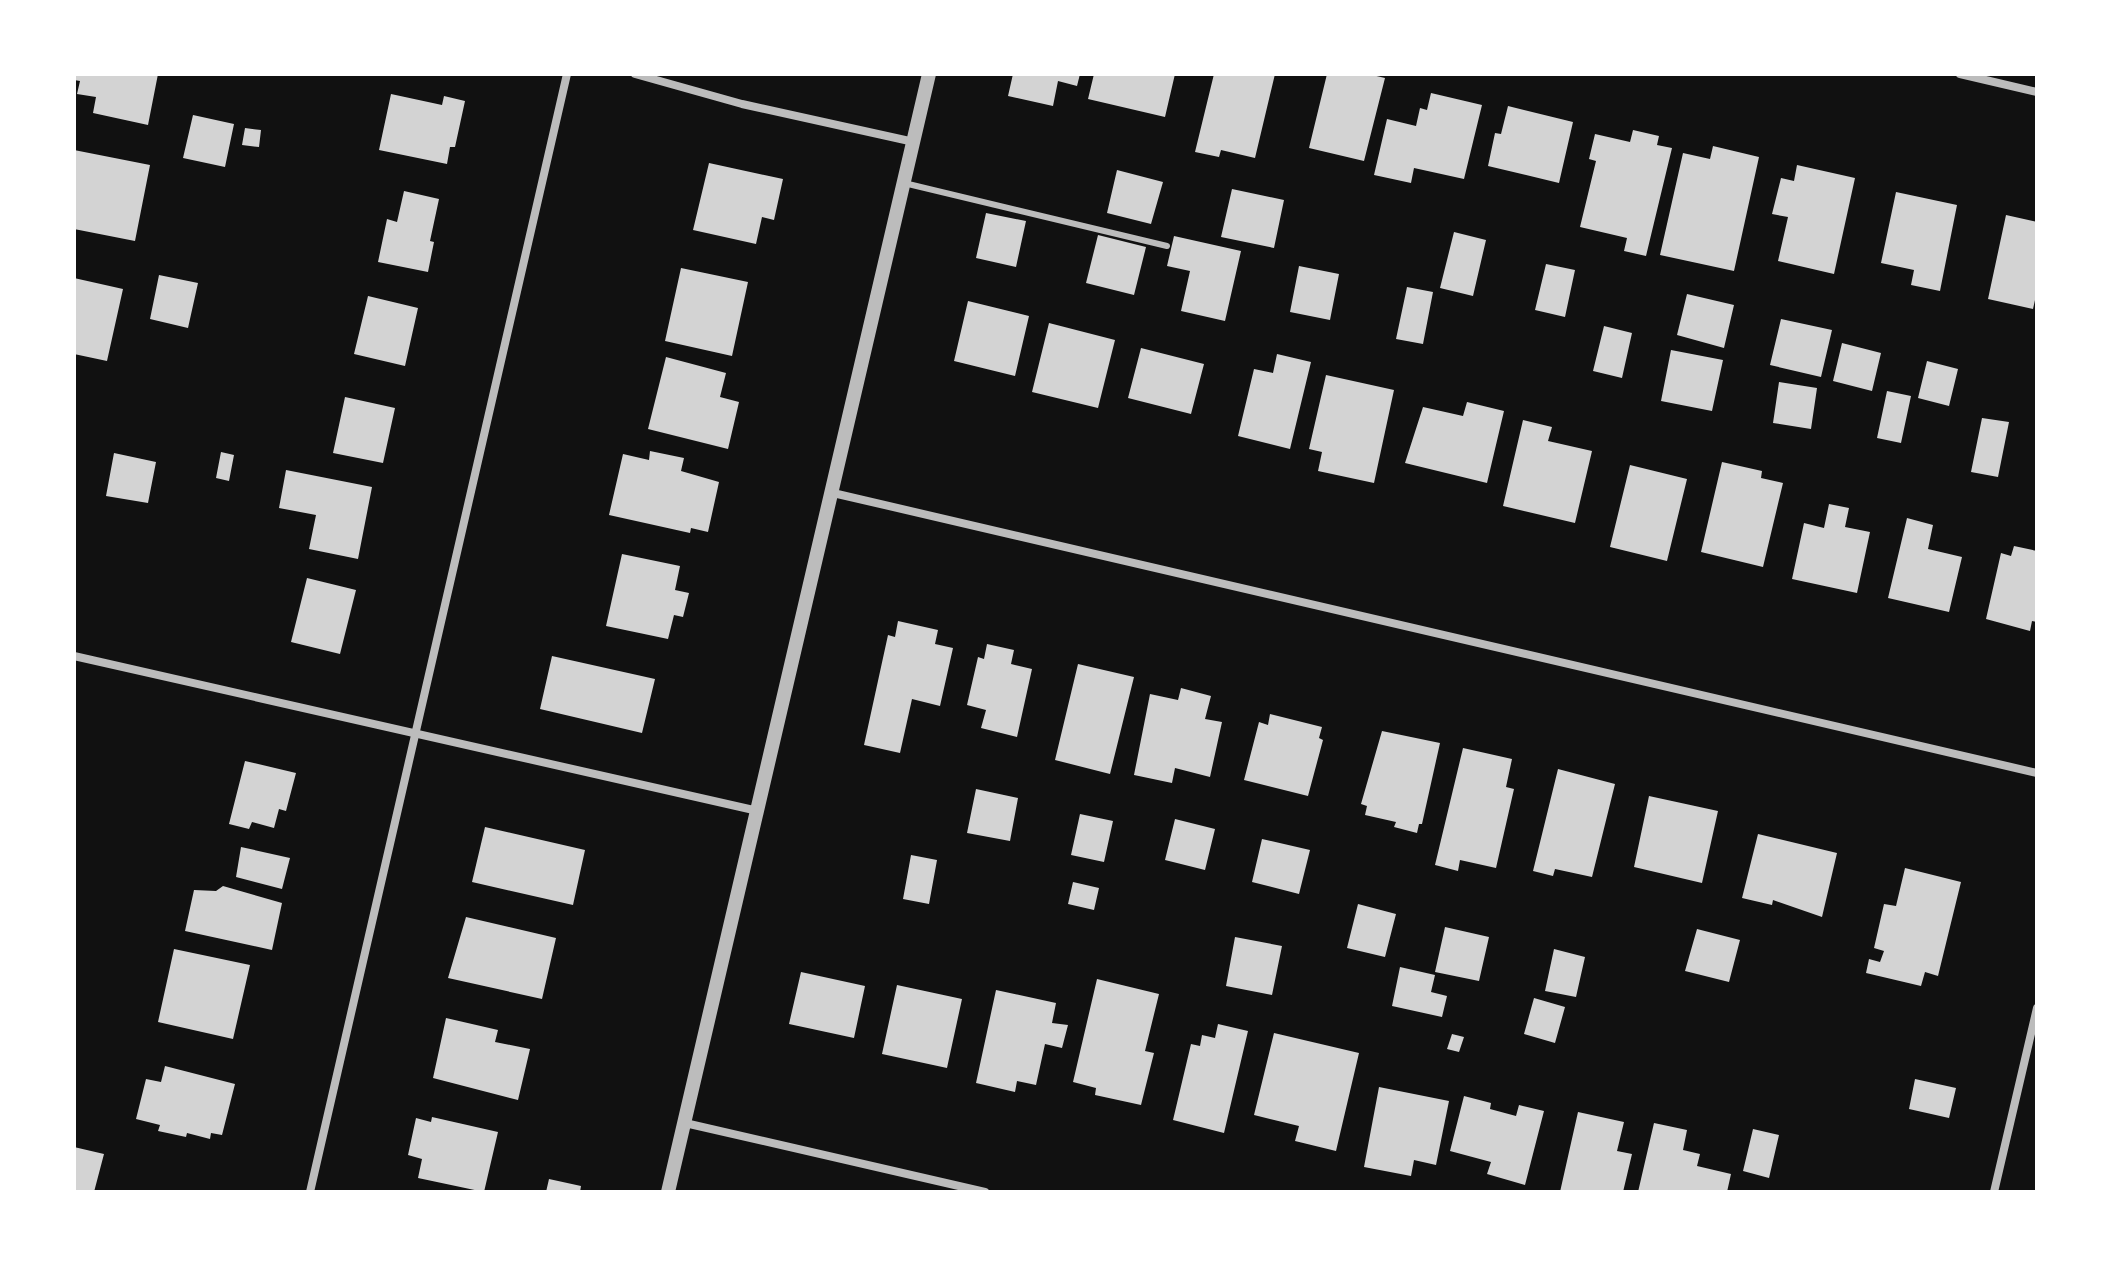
<svg xmlns="http://www.w3.org/2000/svg" width="2111" height="1266" font-family="Manrope,sans-serif">
  <style>
    .building { fill: #d3d3d3 }
    .lines { fill: none; stroke-linecap: round; stroke-linejoin: round }
    .service { stroke: #bcbcbc; stroke-width: 6 }
    .minor { stroke: #bcbcbc; stroke-width: 8 }
    .tertiary { stroke: #bcbcbc; stroke-width: 14 }
  </style>
  <rect width="100%" height="100%" fill="#111"/>
  <!-- building -->
  <path class="building" d="M 74,74 L 158,74 L 148,125 L 93,113 L 96,97 L 77,94 L 80,81 L 74,80 Z
    M 1013,74 L 1080,74 L 1077,86 L 1058,81 L 1053,106 L 1008,96 Z
    M 1094,74 L 1175,74 L 1165,117 L 1088,99 Z
    M 1214,74 L 1275,74 L 1255,158 L 1221,150 L 1219,157 L 1195,152 Z
    M 1327,74 L 1368,74 L 1385,78 L 1364,161 L 1309,148 Z
    M 1431,93 L 1482,105 L 1464,179 L 1414,168 L 1411,183 L 1374,175 L 1387,119 L 1416,126 L 1420,108 L 1427,110 Z
    M 391,94 L 442,105 L 444,96 L 465,101 L 455,147 L 450,147 L 447,164 L 379,150 Z
    M 1508,106 L 1573,122 L 1559,183 L 1488,166 L 1495,133 L 1501,134 Z
    M 193,115 L 234,124 L 225,167 L 183,158 Z
    M 245,128 L 261,130 L 259,147 L 242,145 Z
    M 1633,130 L 1659,136 L 1657,145 L 1672,148 L 1646,256 L 1624,251 L 1627,238 L 1580,227 L 1596,161 L 1589,159 L 1595,134 L 1630,142 Z
    M 1713,146 L 1759,157 L 1734,271 L 1660,255 L 1683,153 L 1710,159 Z
    M 74,150 L 150,165 L 135,241 L 74,229 Z
    M 709,163 L 783,179 L 774,220 L 762,217 L 756,244 L 693,230 Z
    M 1797,165 L 1855,178 L 1834,274 L 1778,261 L 1788,217 L 1772,214 L 1781,178 L 1794,181 Z
    M 1117,170 L 1163,182 L 1151,224 L 1107,213 Z
    M 1232,189 L 1284,200 L 1274,248 L 1221,237 Z
    M 404,191 L 439,199 L 430,241 L 434,242 L 428,272 L 378,262 L 387,219 L 397,222 Z
    M 1896,192 L 1957,205 L 1940,291 L 1911,285 L 1914,270 L 1881,263 Z
    M 986,213 L 1026,221 L 1016,267 L 976,258 Z
    M 2006,215 L 2037,222 L 2037,291 L 2033,309 L 1988,299 Z
    M 1454,232 L 1486,240 L 1473,296 L 1440,288 Z
    M 1098,235 L 1146,247 L 1134,295 L 1086,283 Z
    M 1174,236 L 1241,251 L 1225,321 L 1181,311 L 1190,271 L 1167,266 Z
    M 1546,264 L 1575,270 L 1565,317 L 1535,310 Z
    M 1299,266 L 1339,274 L 1330,320 L 1290,312 Z
    M 681,268 L 748,282 L 732,356 L 665,341 Z
    M 159,275 L 198,283 L 188,328 L 150,319 Z
    M 74,278 L 123,289 L 107,361 L 74,354 Z
    M 1407,287 L 1433,292 L 1423,344 L 1396,339 Z
    M 1687,294 L 1734,305 L 1724,348 L 1677,335 Z
    M 368,296 L 418,308 L 405,366 L 354,354 Z
    M 968,301 L 1029,316 L 1015,376 L 954,361 Z
    M 1781,319 L 1832,330 L 1821,377 L 1770,365 Z
    M 1049,323 L 1115,340 L 1098,408 L 1032,392 Z
    M 1604,326 L 1632,333 L 1622,378 L 1593,371 Z
    M 1842,343 L 1881,353 L 1872,391 L 1833,381 Z
    M 1141,348 L 1204,364 L 1191,414 L 1128,398 Z
    M 1671,350 L 1723,360 L 1712,411 L 1661,401 Z
    M 1277,354 L 1311,362 L 1290,449 L 1238,436 L 1254,369 L 1273,373 Z
    M 666,357 L 726,373 L 720,397 L 739,402 L 728,449 L 648,429 Z
    M 1927,361 L 1958,369 L 1949,406 L 1918,398 Z
    M 1326,375 L 1394,390 L 1374,483 L 1318,471 L 1322,452 L 1309,449 Z
    M 1779,382 L 1817,388 L 1811,429 L 1773,423 Z
    M 1887,391 L 1911,396 L 1901,443 L 1877,438 Z
    M 345,397 L 395,408 L 383,463 L 333,453 Z
    M 1467,402 L 1504,411 L 1487,483 L 1405,463 L 1423,407 L 1463,416 Z
    M 1982,418 L 2009,422 L 1998,477 L 1971,472 Z
    M 1523,420 L 1552,427 L 1548,441 L 1592,451 L 1575,523 L 1503,506 Z
    M 650,451 L 684,458 L 681,471 L 719,482 L 708,532 L 691,528 L 690,533 L 609,515 L 623,454 L 649,460 Z
    M 221,452 L 234,455 L 229,481 L 216,478 Z
    M 114,453 L 156,462 L 148,503 L 106,496 Z
    M 1722,462 L 1762,471 L 1761,478 L 1783,483 L 1763,567 L 1701,552 Z
    M 1630,465 L 1687,479 L 1667,561 L 1610,547 Z
    M 286,470 L 372,487 L 358,559 L 309,549 L 316,515 L 279,508 Z
    M 1829,504 L 1849,508 L 1845,527 L 1870,532 L 1857,593 L 1792,579 L 1804,523 L 1824,528 Z
    M 1907,518 L 1933,525 L 1928,549 L 1962,557 L 1949,612 L 1888,598 Z
    M 2014,546 L 2037,551 L 2037,622 L 2032,621 L 2030,631 L 1986,619 L 2001,553 L 2011,556 Z
    M 622,554 L 680,566 L 675,590 L 689,593 L 683,617 L 674,615 L 668,639 L 606,626 Z
    M 307,578 L 356,590 L 340,654 L 291,642 Z
    M 898,621 L 938,630 L 935,644 L 953,648 L 940,706 L 912,699 L 900,753 L 864,745 L 888,635 L 895,637 Z
    M 987,644 L 1014,650 L 1011,664 L 1032,669 L 1017,737 L 981,728 L 986,710 L 967,705 L 978,657 L 984,659 Z
    M 552,656 L 655,679 L 642,733 L 540,709 Z
    M 1078,664 L 1134,677 L 1110,774 L 1055,760 Z
    M 1181,688 L 1211,696 L 1205,719 L 1222,722 L 1210,777 L 1175,768 L 1172,783 L 1134,775 L 1150,694 L 1178,700 Z
    M 1270,714 L 1322,727 L 1319,738 L 1323,740 L 1308,796 L 1244,780 L 1259,722 L 1268,725 Z
    M 1382,731 L 1440,743 L 1422,824 L 1419,824 L 1417,833 L 1394,827 L 1396,822 L 1365,815 L 1367,806 L 1361,804 Z
    M 1463,748 L 1512,759 L 1506,787 L 1514,789 L 1496,868 L 1460,860 L 1458,871 L 1435,865 Z
    M 245,761 L 296,773 L 286,811 L 279,809 L 274,828 L 252,822 L 249,829 L 229,824 Z
    M 1558,769 L 1615,784 L 1592,877 L 1555,869 L 1553,876 L 1533,871 Z
    M 976,789 L 1018,798 L 1010,841 L 967,833 Z
    M 1649,796 L 1718,811 L 1702,883 L 1634,867 Z
    M 1080,814 L 1113,821 L 1104,862 L 1071,855 Z
    M 1175,819 L 1215,829 L 1205,870 L 1165,860 Z
    M 485,827 L 585,850 L 573,905 L 472,882 Z
    M 1758,834 L 1837,853 L 1822,917 L 1773,900 L 1772,905 L 1742,898 Z
    M 1262,839 L 1310,850 L 1299,894 L 1252,882 Z
    M 241,847 L 290,858 L 282,889 L 236,877 Z
    M 911,855 L 937,860 L 929,904 L 903,899 Z
    M 1905,868 L 1961,882 L 1938,976 L 1925,972 L 1921,986 L 1866,973 L 1869,959 L 1880,962 L 1884,951 L 1874,948 L 1884,904 L 1896,906 Z
    M 1073,882 L 1099,888 L 1094,910 L 1068,904 Z
    M 223,886 L 282,903 L 272,950 L 185,931 L 194,890 L 216,891 Z
    M 1358,904 L 1396,914 L 1385,957 L 1347,948 Z
    M 466,917 L 556,938 L 542,999 L 448,978 Z
    M 1445,927 L 1489,937 L 1479,981 L 1435,972 Z
    M 1697,929 L 1740,940 L 1729,982 L 1685,971 Z
    M 1235,937 L 1282,946 L 1272,995 L 1226,986 Z
    M 174,949 L 250,965 L 233,1039 L 158,1022 Z
    M 1554,949 L 1585,957 L 1576,997 L 1545,991 Z
    M 1400,967 L 1435,975 L 1431,992 L 1447,996 L 1442,1017 L 1392,1006 Z
    M 801,972 L 865,986 L 854,1038 L 789,1024 Z
    M 1097,979 L 1159,994 L 1145,1051 L 1154,1053 L 1141,1105 L 1095,1095 L 1096,1088 L 1073,1082 Z
    M 897,985 L 962,999 L 947,1068 L 882,1054 Z
    M 996,990 L 1056,1003 L 1052,1023 L 1068,1025 L 1062,1048 L 1045,1044 L 1036,1085 L 1017,1081 L 1015,1092 L 976,1083 Z
    M 1534,998 L 1565,1007 L 1555,1043 L 1524,1034 Z
    M 446,1018 L 498,1030 L 495,1042 L 530,1049 L 518,1100 L 433,1078 Z
    M 1218,1024 L 1248,1031 L 1224,1133 L 1173,1120 L 1191,1044 L 1200,1046 L 1202,1035 L 1215,1038 Z
    M 1274,1033 L 1359,1053 L 1336,1151 L 1295,1141 L 1299,1126 L 1254,1115 Z
    M 1452,1034 L 1464,1037 L 1459,1052 L 1447,1049 Z
    M 165,1066 L 235,1084 L 222,1135 L 211,1133 L 210,1139 L 187,1133 L 186,1137 L 158,1131 L 160,1125 L 136,1119 L 146,1079 L 161,1082 Z
    M 1915,1079 L 1956,1088 L 1949,1118 L 1909,1109 Z
    M 1379,1087 L 1449,1101 L 1436,1165 L 1414,1160 L 1411,1176 L 1364,1167 Z
    M 1464,1096 L 1491,1103 L 1490,1109 L 1516,1116 L 1519,1105 L 1544,1111 L 1525,1185 L 1487,1174 L 1491,1162 L 1450,1151 Z
    M 1578,1112 L 1624,1122 L 1617,1151 L 1632,1154 L 1623,1192 L 1560,1192 Z
    M 432,1117 L 498,1132 L 484,1192 L 418,1178 L 422,1159 L 408,1155 L 416,1118 L 431,1122 Z
    M 1654,1123 L 1687,1130 L 1683,1150 L 1700,1154 L 1697,1166 L 1731,1174 L 1727,1192 L 1638,1192 Z
    M 1753,1129 L 1779,1135 L 1769,1178 L 1743,1171 Z
    M 74,1147 L 104,1154 L 94,1192 L 74,1192 Z
    M 549,1179 L 581,1186 L 580,1192 L 546,1192 Z"/>
  <g class="lines">
    <!-- service -->
    <path class="service" d="M 904,183 L 1167,246"/>
    <!-- minor -->
    <path class="minor" d="M 635,74 L 742,104 L 914,142
      M 1960,74 L 2037,92
      M 833,493 L 2037,773
      M 74,656 L 758,811
      M 685,1123 L 985,1192
      M 310,1192 L 567,74
      M 1994,1192 L 2037,1008"/>
    <!-- tertiary -->
    <path class="tertiary" d="M 668,1192 L 929,74"/>
  </g>
  <!-- border -->
  <rect width="2111" height="1266" fill="none" stroke="#ffffff" stroke-width="152"/>
</svg>
